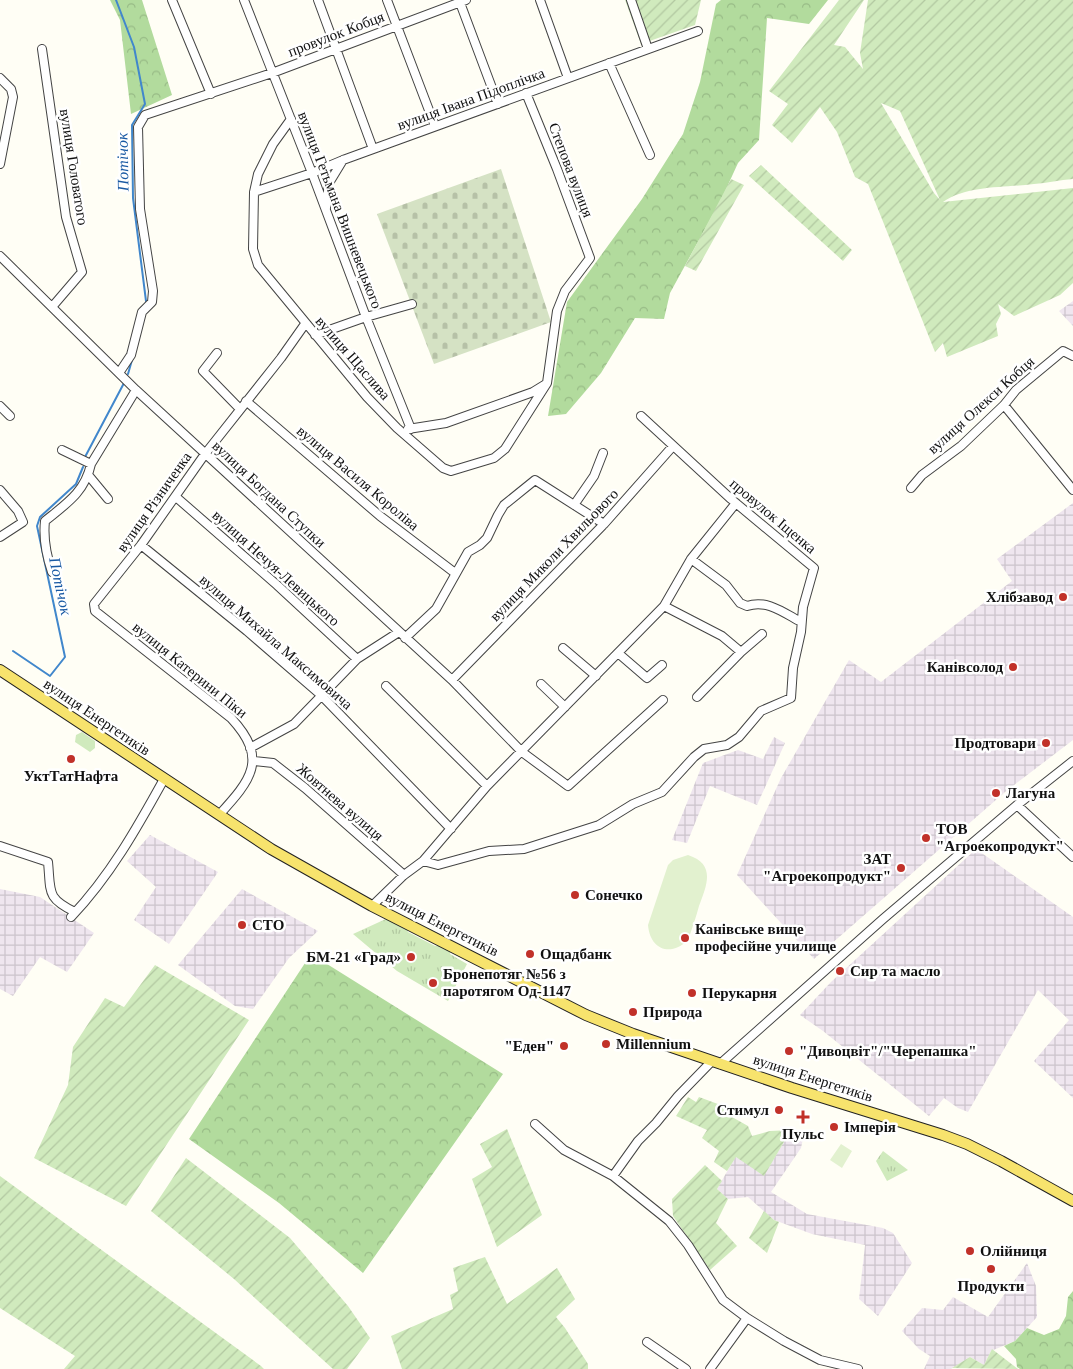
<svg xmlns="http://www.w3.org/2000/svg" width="1073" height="1369" font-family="'Times New Roman',serif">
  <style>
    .industrial { fill: url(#industrial-grid) }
    .grass { fill: #d0eabd }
    .forest { fill: url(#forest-crowns) }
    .cemetery { fill: url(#cemetery-stones) }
    .park { fill: url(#park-tufts) }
    .garden { fill: url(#garden-furrows); fill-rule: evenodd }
    .pitch { fill: #e2f1cf }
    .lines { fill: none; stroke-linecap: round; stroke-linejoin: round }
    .stream { stroke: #4187cc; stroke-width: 2 }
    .minor-casing { stroke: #444; stroke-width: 10 }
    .major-casing { stroke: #222; stroke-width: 12 }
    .minor { stroke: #fff; stroke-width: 8 }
    .major { stroke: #f7e36d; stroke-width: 10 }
    .poi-dot { fill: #c13129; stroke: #fff; stroke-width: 2 }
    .labels { text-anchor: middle; stroke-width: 5; stroke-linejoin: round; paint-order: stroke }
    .street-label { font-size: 15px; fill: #111; stroke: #fff }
    .poi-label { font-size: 15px; font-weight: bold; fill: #111; stroke: #fff; text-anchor: start }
    .water-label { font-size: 16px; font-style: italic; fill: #1959a3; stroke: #fff }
  </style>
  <defs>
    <pattern id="industrial-grid" width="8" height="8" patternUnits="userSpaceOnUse" patternTransform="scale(1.25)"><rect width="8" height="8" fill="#efe6ef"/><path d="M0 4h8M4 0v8" fill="none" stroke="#ccc4cc"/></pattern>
    <pattern id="forest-crowns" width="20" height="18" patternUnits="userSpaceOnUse" patternTransform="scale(1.25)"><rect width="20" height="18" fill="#b2db9d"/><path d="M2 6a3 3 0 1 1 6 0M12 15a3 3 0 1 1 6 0" fill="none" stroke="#98bb86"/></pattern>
    <pattern id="cemetery-stones" width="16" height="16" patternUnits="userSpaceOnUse" patternTransform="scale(1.25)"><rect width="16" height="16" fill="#d5e2c4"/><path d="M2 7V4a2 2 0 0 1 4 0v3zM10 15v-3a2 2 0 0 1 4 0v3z" fill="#b6c1a7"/></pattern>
    <pattern id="park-tufts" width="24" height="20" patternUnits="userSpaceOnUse" patternTransform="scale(1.25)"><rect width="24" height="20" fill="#d0eabd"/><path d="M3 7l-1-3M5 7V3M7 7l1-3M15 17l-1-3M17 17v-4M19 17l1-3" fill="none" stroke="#b2c8a1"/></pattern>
    <pattern id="garden-furrows" width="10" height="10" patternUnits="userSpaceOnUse" patternTransform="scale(1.25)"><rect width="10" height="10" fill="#d0eabd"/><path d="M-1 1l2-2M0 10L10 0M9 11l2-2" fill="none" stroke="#b2c8a1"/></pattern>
  </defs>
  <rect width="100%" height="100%" fill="#fffef5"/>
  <!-- industrial -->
  <path class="industrial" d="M 1073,301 L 1073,326 L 1059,311 Z
    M 1073,503 L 1073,740 L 1005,792 L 814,959 L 737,875 L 781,778 L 849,660 L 881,682 L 1012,581 L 997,559 Z
    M 774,737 L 785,743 L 757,805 L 710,786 L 687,843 L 672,840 L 703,763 L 738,750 L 763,759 Z
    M 150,835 L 218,872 L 169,944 L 134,920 L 156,887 L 127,861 Z
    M 976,849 L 1073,917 L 1073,1098 L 1034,1061 L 1069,1020 L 1038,990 L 968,1112 L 958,1108 L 944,1098 L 929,1116 L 823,1031 L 800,1015 L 831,982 Z
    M 0,889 L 40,897 L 94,933 L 67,972 L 40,957 L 13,996 L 0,989 Z
    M 242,889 L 318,931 L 289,958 L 253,1009 L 235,1006 L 178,965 Z
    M 791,1130 L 804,1134 L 801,1148 L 771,1192 L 807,1214 L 883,1228 L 893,1233 L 912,1263 L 878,1316 L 859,1299 L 865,1245 L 812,1234 L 774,1220 L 748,1197 L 728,1199 L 717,1189 L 736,1156 L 764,1175 Z
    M 1027,1263 L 1036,1286 L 1037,1317 L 1015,1341 L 991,1351 L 984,1365 L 970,1357 L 951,1369 L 924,1369 L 930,1356 L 919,1349 L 902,1331 L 922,1308 L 943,1310 L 953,1297 L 988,1317 Z"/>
  <!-- grass -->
  <path class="grass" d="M 82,732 L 95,741 L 95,748 L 90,752 L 75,742 L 76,735 Z"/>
  <!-- forest -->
  <path class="forest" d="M 110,0 L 142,0 L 172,95 L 131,114 L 120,20 Z
    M 721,0 L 828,0 L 809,24 L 767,18 L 759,140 L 738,163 L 722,198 L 670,293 L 664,319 L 635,318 L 601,373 L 566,414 L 548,416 L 567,302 L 642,199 L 683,134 L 700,82 L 716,4 Z
    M 311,954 L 503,1074 L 363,1273 L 279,1203 L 189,1139 Z
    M 1073,1291 L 1073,1369 L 1020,1369 L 1017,1367 L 1016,1359 L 1004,1346 L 1015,1341 L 1027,1328 L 1044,1335 L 1059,1329 L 1066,1316 L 1068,1297 Z"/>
  <!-- cemetery -->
  <path class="cemetery" d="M 501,169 L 551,322 L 434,364 L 377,214 Z"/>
  <!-- park -->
  <path class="park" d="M 388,918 L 406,927 L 408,932 L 435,946 L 441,945 L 451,950 L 450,954 L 467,964 L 448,1001 L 397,971 L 353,934 Z
    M 883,1151 L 908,1170 L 887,1181 L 876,1161 Z"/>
  <!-- garden -->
  <path class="garden" d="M 625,0 L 701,0 L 695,25 L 641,44 Z
    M 839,0 L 864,0 L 834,45 L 845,47 L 863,69 L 860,53 L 868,0 L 1073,0 L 1073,179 C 1060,180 1047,183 1034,184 C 1005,188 968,185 943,202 L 1073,188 L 1073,283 L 1060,295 L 1014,316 L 998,304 L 1001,314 L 996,324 L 998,336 L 947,357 L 943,343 L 935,352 L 868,184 L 855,177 L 837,132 L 820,107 L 792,143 L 772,125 L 788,104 L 769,91 ZM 881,103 L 900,111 L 940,200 L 934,193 Z
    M 761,165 L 852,250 L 843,261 L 749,176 Z
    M 731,179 L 744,185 L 696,271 L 685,266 Z
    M 155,965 L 249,1020 L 126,1206 L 34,1158 L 68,1085 L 73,1047 L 105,998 L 124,1007 Z
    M 688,1097 L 696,1102 L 699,1097 L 734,1110 L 732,1117 L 748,1126 L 752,1136 L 770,1131 L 791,1130 L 764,1176 L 736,1157 L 727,1171 L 714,1162 L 719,1151 L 702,1138 L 707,1130 L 676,1116 Z
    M 507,1129 L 542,1215 L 497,1247 L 472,1179 L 492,1167 L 480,1144 Z
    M 186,1158 L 290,1238 L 348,1306 L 370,1338 L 347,1369 L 333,1369 L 234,1279 L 151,1211 Z
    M 705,1165 L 722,1181 L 717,1189 L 728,1199 L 716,1223 L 737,1246 L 710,1270 L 673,1216 L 672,1199 Z
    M 0,1176 L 261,1366 L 264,1369 L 64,1369 L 75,1356 L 0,1308 Z
    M 764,1211 L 774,1220 L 779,1222 L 767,1253 L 749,1238 Z
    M 485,1257 L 507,1304 L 557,1268 L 575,1299 L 556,1317 L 565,1328 L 588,1364 L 588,1369 L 402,1369 L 391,1336 L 453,1309 L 450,1295 L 458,1291 L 453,1268 Z
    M 992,1349 L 1018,1369 L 952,1368 L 970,1357 L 984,1365 Z"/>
  <!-- pitch -->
  <path class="pitch" d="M 688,855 C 716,864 707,885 699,906 C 696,917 692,929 688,940 C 671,957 650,950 648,925 L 668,865 L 673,860 Z
    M 841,1144 L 852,1151 L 842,1168 L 830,1160 Z"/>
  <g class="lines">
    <!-- stream -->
    <path class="stream" d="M 116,0 L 134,47 L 145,104 L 132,125 L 133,198 L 146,301
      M 128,374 L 132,360
      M 85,457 L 124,383
      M 13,651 L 50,676 L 65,657 L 37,526 L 40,517 L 76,484 L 83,467"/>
    <defs>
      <path id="minor" d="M 172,0 L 211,94
        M 244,0 L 312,173 L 366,317 L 411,429
        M 318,0 L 373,149
        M 387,0 L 435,126
        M 459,0 L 498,104
        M 540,0 L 568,78
        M 631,0 L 648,49
        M 42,49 L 66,217 L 82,272 L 52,307
        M 609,63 L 650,155
        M 0,78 L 11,89 L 13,97 L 0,164
        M 291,119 L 273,144 L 258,174 L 254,192 L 253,249 L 258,265 L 367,397 L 397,428 L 443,468 L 451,471 L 494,458 L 505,449 L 547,383 L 557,311 L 565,291 L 590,258 L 557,169 L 526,93
        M 254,192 L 312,173 L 343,160 L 698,31
        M 326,208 L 329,183 L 343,160
        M 0,256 L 136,390 L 452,680 L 522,752 L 568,786 L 663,700
        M 315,335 L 366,317 L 412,304
        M 217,353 L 203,371 L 240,409
        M 119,373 L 131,355 L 142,312 L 152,302 L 153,291 L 140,209 L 138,127 L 145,115 L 272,73 L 466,0
        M 246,401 L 380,516 L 455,573
        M 1004,405 L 1073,490
        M 0,406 L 10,416
        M 408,429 L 446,423 L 533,392 L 546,384
        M 62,450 L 91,464
        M 89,476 L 108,499
        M 911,488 L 922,475 L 961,446 L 1004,405 L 1016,390 L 1063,351 L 1073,356
        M 0,490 L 18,511 L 23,522 L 0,537
        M 176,497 L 277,585 L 357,659
        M 574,505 L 594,476 L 603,453
        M 141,545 L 247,631 L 321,695 L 451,829
        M 691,559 L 726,585 L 740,603 L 747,606 C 767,599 784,613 801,622
        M 52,572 C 46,554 43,539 45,521 C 66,504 85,492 91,464 L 136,390
        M 664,606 L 722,636 L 741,652
        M 405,638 L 436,609 L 468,552 L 480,545 L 487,538 L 498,515 L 504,505 L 535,480 L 604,524
        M 563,648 L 596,676
        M 618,653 L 647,678 L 662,665
        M 452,680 L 604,524 L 673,446
        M 541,684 L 565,707
        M 386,686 L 487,786
        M 697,697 L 741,652 L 762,634
        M 250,748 L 294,724 L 357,659 L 399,632
        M 254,761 L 273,763 L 305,788 L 404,875
        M 1017,805 L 1073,857
        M 219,815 C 251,780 269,759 231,718 L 95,611 L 94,604 L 141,545 L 205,454 L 281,358 L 305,324
        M 0,846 L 48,862 C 51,892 46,898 75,912
        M 423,861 L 438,865 L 489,851 L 524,849 L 599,825 L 633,804 L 662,792 L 694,757 L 704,749 L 727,745 L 739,737 L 761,711 L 791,698 L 793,668 L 801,632 L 803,607 L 814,568 L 731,499 L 641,416
        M 372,906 L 404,875 L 423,861 L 487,786 L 664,606 L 691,559 L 736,503
        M 71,917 C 110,876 137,828 164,779
        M 720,1064 L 883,919 L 1017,805 L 1073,761
        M 535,1124 L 564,1150 L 613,1176 L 669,1221 L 688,1245 L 723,1300 L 747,1318 L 784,1341 L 820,1360 L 858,1369
        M 613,1176 L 638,1141 L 656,1123 L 678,1096 L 712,1061
        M 647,1342 L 686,1369
        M 710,1369 L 747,1318"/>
      <path id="major" d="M 0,670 L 271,849 L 372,906 L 586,1015 L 633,1034 L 792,1088 L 943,1135 L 967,1144 L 1001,1161 L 1073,1201"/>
    </defs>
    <!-- minor casing -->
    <use href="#minor" class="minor-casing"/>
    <!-- major casing -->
    <use href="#major" class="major-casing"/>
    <!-- minor -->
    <use href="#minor" class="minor"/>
    <!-- major -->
    <use href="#major" class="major"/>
  </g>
  <!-- markers -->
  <g class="poi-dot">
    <circle cx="1063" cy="597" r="5"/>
    <circle cx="1013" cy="667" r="5"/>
    <circle cx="1046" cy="743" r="5"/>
    <circle cx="71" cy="759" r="5"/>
    <circle cx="996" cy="793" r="5"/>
    <circle cx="926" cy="838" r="5"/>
    <circle cx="901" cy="868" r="5"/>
    <circle cx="575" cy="895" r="5"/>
    <circle cx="242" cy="925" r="5"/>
    <circle cx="685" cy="938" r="5"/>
    <circle cx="530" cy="954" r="5"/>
    <circle cx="411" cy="957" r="5"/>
    <circle cx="840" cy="971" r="5"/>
    <circle cx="433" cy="983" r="5"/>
    <circle cx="692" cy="993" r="5"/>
    <circle cx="633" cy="1012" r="5"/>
    <circle cx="606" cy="1044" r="5"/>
    <circle cx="564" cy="1046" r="5"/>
    <circle cx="789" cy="1051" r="5"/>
    <circle cx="779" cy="1110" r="5"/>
    <path d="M800.5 1109.5h5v5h5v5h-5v5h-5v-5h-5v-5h5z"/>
    <circle cx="834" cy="1127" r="5"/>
    <circle cx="970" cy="1251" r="5"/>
    <circle cx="991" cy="1269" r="5"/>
  </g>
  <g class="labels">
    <!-- street labels -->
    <g class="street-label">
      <text transform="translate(336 34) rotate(-21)" y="5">провулок Кобця</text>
      <text transform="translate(471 99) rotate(-20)" y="5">вулиця Івана Підоплічка</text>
      <text transform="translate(74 167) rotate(81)" y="5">вулиця Головатого</text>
      <text transform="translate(571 170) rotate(69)" y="5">Степова вулиця</text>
      <text transform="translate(340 210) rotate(69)" y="5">вулиця Гетьмана Вишневецького</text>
      <text transform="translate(353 358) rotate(49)" y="5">вулиця Щаслива</text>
      <text transform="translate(981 405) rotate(-42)" y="5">вулиця Олекси Кобця</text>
      <text transform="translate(358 478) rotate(40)" y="5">вулиця Василя Короліва</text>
      <text transform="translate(269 494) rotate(43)" y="5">вулиця Богдана Ступки</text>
      <text transform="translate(154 502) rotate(-55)" y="5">вулиця Різниченка</text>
      <text transform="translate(773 516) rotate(40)" y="5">провулок Іщенка</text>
      <text transform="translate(554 555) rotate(-46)" y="5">вулиця Миколи Хвильового</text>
      <text transform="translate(276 568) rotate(42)" y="5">вулиця Нечуя-Левицького</text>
      <text transform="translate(276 642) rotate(41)" y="5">вулиця Михайла Максимовича</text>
      <text transform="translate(190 670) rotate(39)" y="5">вулиця Катерини Піки</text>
      <text transform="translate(97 717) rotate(34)" y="5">вулиця Енергетиків</text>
      <text transform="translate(340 802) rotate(41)" y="5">Жовтнева вулиця</text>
      <text transform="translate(442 924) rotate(27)" y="5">вулиця Енергетиків</text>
      <text transform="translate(813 1078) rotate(18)" y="5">вулиця Енергетиків</text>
    </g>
    <!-- poi labels -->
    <g class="poi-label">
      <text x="1053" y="602" text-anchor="end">Хлібзавод</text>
      <text x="1003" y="672" text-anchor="end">Канівсолод</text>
      <text x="1036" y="748" text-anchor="end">Продтовари</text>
      <text x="71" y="781" text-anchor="middle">УктТатНафта</text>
      <text x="1006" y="798">Лагуна</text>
      <text x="936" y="834">ТОВ<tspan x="936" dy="17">"Агроекопродукт"</tspan></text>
      <text x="891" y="864" text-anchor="end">ЗАТ<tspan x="891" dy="17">"Агроекопродукт"</tspan></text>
      <text x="585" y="900">Сонечко</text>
      <text x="252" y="930">СТО</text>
      <text x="695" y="934">Канівське вище<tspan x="695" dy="17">професійне училище</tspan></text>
      <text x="540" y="959">Ощадбанк</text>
      <text x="401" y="962" text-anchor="end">БМ-21 «Град»</text>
      <text x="850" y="976">Сир та масло</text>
      <text x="443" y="979">Бронепотяг №56 з<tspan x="443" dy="17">паротягом Од-1147</tspan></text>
      <text x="702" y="998">Перукарня</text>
      <text x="643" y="1017">Природа</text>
      <text x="616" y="1049">Millennium</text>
      <text x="554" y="1051" text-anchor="end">"Еден"</text>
      <text x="799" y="1056">"Дивоцвіт"/"Черепашка"</text>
      <text x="769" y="1115" text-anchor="end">Стимул</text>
      <text x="844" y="1132">Імперія</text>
      <text x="803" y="1139" text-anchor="middle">Пульс</text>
      <text x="980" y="1256">Олійниця</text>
      <text x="991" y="1291" text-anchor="middle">Продукти</text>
    </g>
    <!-- water labels -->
    <g class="water-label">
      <text transform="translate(122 162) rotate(-91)" y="6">Потічок</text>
      <text transform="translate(61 586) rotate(78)" y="6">Потічок</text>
    </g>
  </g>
</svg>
